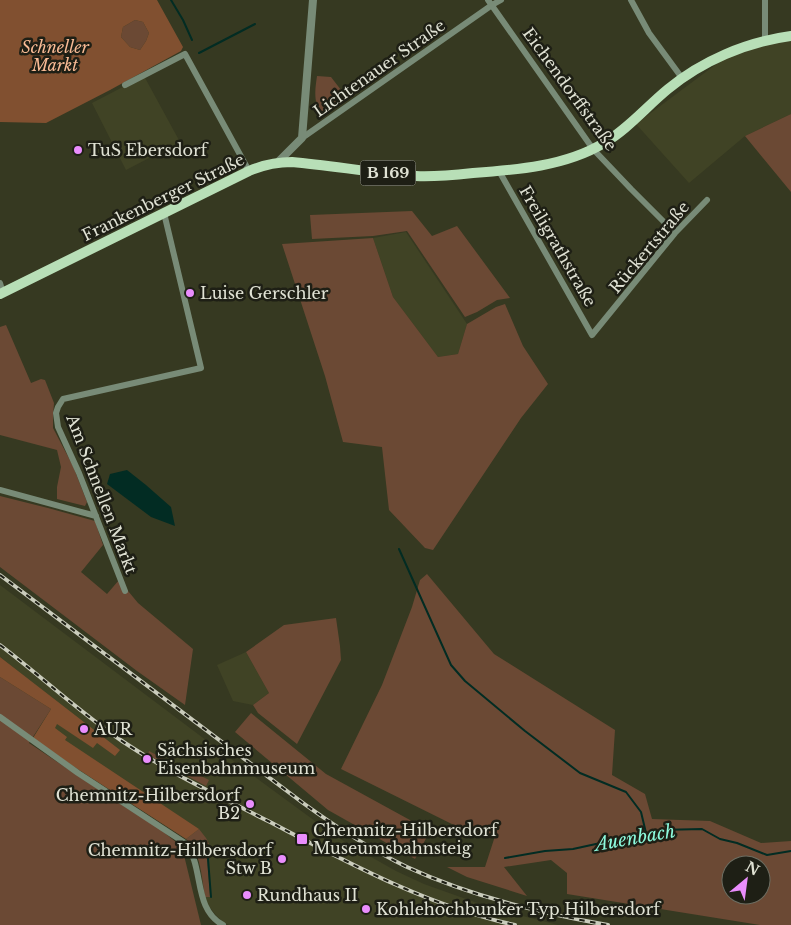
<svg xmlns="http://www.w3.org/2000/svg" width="791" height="925" font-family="'Libre Baskerville',serif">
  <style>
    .built { fill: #404325 }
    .green { fill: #6b4934; fill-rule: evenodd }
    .forest { fill: #815030; fill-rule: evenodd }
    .water { fill: #022c23 }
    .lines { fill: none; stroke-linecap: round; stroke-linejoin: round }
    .stream { stroke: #022c23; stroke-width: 2 }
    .minor { stroke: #788b77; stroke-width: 6 }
    .tertiary { stroke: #788b77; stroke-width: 8 }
    .primary { stroke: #b8dfb7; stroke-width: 10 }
    .rail-casing { stroke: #caccbc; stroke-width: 4 }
    .rail { stroke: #1e1f15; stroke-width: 2; stroke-dasharray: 5.5; stroke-linecap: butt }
    .poi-dot { fill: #ea8dfd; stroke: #1e1f15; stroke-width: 2 }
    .labels { text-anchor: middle; stroke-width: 5; stroke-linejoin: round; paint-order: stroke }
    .shield { fill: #1e1f15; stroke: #a6a89b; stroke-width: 1 }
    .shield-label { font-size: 15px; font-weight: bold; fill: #e0e2d4 }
    .park-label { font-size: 16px; font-style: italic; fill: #f9bb95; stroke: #1e1f15 }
    .street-label { font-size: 16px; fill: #e0e2d4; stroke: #1e1f15 }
    .poi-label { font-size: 16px; fill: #e0e2d4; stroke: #1e1f15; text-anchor: start }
    .water-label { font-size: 18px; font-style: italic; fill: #8dfbde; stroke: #1e1f15 }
  </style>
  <rect width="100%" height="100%" fill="#363921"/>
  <!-- built -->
  <path class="built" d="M 791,33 L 791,114 L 745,136 L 689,183 L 636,124 L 746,42 Z
    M 144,76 L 180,142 L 126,170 L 92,103 Z
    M 406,232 L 467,324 L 458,354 L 438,357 L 393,297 L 373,238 Z
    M 0,585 L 255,777 L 315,821 L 348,844 L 396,871 L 424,884 L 466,899 L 495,909 L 558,925 L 229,925 L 224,923 L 215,914 L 208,905 L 205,897 L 197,852 L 191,842 L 52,752 L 57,702 L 0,657 Z
    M 246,652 L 269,693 L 253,705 L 233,701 L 217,665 Z"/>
  <!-- green -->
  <path class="green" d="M 135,20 L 143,22 L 149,33 L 146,41 L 140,50 L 130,47 L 121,37 L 123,27 Z
    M 317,76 L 331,77 L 348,99 L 322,115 C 313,103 315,90 317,76 Z
    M 791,114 L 791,192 L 745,136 Z
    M 412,211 L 432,236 L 457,226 L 510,298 L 497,300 L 477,312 L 465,317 L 407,231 L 373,236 L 312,239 L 310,215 Z
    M 373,238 L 393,297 L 438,357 L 458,354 L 467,324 L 496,307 L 505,304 L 523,346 L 548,384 L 521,418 L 433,550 L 425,548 L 389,510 L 382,447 L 343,442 L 325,376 L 282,244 Z
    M 6,325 L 31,383 L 41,379 L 45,380 L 54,403 L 53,416 L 53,428 L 73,466 L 87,502 L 85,506 L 57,499 L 57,487 L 61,467 L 57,450 L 0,435 L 0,327 Z
    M 0,496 L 48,508 L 95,521 L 103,545 L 81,572 L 107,594 L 119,580 L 138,603 L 193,649 L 185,705 L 137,671 L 0,567 Z
    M 427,574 L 494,654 L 615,730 L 612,775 L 645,794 L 652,819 L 710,821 L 761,843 L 791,841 L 791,925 L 760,925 L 567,894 L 567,873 L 551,860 L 504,867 L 527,896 L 467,877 L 447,867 L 485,867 L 496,833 L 472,834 L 341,769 L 382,685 L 412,607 L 420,580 ZM 731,865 L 761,865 L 761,895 L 731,895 Z
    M 336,618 L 340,646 L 341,660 L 297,744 L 258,713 L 253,705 L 269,693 L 246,652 L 284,625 Z
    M 0,677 L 51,709 L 29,743 L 111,798 L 161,830 L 182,847 L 201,925 L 0,925 Z
    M 251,713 L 326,774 L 430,831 L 415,859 L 328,810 L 235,732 Z
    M 149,751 L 181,768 L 187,769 L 209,780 L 206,786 L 148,755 Z
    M 199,829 L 206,838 L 209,844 L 206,845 L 210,897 L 205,897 C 202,879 201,851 186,839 Z"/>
  <!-- forest -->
  <path class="forest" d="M 0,0 L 157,0 L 183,47 L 181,51 L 110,90 L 46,123 L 0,122 ZM 135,20 L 143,22 L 149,33 L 146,41 L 140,50 L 130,47 L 121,37 L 123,27 Z
    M 0,657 L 120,750 L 115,756 L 97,743 L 93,748 L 57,724 L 55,728 L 67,737 L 65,740 L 199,829 L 186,839 L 73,766 L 33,738 L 51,709 L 0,677 Z"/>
  <!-- water -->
  <path class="water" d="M 127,470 L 146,485 L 171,507 L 175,526 L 151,517 L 107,484 L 110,474 Z"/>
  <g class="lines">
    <!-- stream -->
    <path class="stream" d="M 171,0 L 183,20 L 192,40
      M 199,53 L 255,24
      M 399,549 L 451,665 L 465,681 L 525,731 L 580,773 L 626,792 L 641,812 L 646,833
      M 207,846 L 211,897
      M 505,858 L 545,851 L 573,849 L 660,830 L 702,829 L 720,839 L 737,843 L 767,855 L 791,851"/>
    <!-- minor -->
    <path class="minor" d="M 488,0 L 593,149 L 631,189 L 675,233
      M 631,0 L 649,33 L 682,78
      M 765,0 L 765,40
      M 125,85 L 185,54 L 249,171
      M 302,138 L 492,5 L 501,0
      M 499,171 L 592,335 L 675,233 L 707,200
      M 0,283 L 3,293
      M 0,490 L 96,516
      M 125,591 L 79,473 L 58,427 L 56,413 L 58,407 L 63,399 L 201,368 L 164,213
      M 0,717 L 78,773 L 185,843 C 205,866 192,908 223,925"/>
    <!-- tertiary -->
    <path class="tertiary" d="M 277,163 L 302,138 L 313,0"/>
    <!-- primary -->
    <path class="primary" d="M 0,294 L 249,171 C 263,165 278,162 292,162 C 334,166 375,173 416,176 C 435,177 454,175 473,173 C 517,170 566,166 604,143 C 628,129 646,107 668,89 C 702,61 746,42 791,36"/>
    <defs>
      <path id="rail" d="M 0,575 L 303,803 C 336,827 370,849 407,867 C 470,896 539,913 608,925
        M 0,645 C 41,676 79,712 122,741 C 168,772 219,796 268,821 C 347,862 427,906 515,925"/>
    </defs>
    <!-- rail casing -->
    <use href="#rail" class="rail-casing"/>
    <!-- rail -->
    <use href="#rail" class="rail"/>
  </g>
  <!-- markers -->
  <g class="poi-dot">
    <circle cx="78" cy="150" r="5"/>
    <circle cx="190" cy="293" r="5"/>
    <circle cx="84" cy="729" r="5"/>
    <circle cx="147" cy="759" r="5"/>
    <circle cx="250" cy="804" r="5"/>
    <rect x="296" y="833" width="12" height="12" rx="2.5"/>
    <circle cx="282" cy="859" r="5"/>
    <circle cx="247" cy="895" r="5"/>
    <circle cx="366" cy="909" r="5"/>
  </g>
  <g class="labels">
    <!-- shield labels -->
    <rect class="shield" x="360.5" y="160.5" width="55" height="25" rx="4"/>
    <g class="shield-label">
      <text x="388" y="178">B 169</text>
    </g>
    <!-- park labels -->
    <g class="park-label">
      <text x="55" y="53">Schneller<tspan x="55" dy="18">Markt</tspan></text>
    </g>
    <!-- street labels -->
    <g class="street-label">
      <text transform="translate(379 68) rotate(-35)" y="6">Lichtenauer Straße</text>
      <text transform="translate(570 89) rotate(54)" y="6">Eichendorffstraße</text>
      <text transform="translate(163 197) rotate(-26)" y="6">Frankenberger Straße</text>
      <text transform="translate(558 246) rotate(60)" y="6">Freiligrathstraße</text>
      <text transform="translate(649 247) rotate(-50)" y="6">Rückertstraße</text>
      <text transform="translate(102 494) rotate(69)" y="6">Am Schnellen Markt</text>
    </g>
    <!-- poi labels -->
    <g class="poi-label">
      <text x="88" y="156">TuS Ebersdorf</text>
      <text x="200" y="299">Luise Gerschler</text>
      <text x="94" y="735">AUR</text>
      <text x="157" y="756">Sächsisches<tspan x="157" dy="18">Eisenbahnmuseum</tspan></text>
      <text x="240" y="801" text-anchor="end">Chemnitz-Hilbersdorf<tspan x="240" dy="18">B2</tspan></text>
      <text x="313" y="836">Chemnitz-Hilbersdorf<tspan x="313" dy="18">Museumsbahnsteig</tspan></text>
      <text x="272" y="856" text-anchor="end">Chemnitz-Hilbersdorf<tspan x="272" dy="18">Stw B</tspan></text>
      <text x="257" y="901">Rundhaus II</text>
      <text x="376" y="915">Kohlehochbunker Typ Hilbersdorf</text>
    </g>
    <!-- water labels -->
    <g class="water-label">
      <text transform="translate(635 838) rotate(-10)" y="6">Auenbach</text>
    </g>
  </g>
  <!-- north arrow -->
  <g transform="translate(746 880) rotate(29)"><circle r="24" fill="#1e1f15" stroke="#6c6d61"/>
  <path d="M0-4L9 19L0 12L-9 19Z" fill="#ea8dfd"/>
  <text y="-8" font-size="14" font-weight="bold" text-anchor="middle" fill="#e0e2d4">N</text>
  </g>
</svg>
